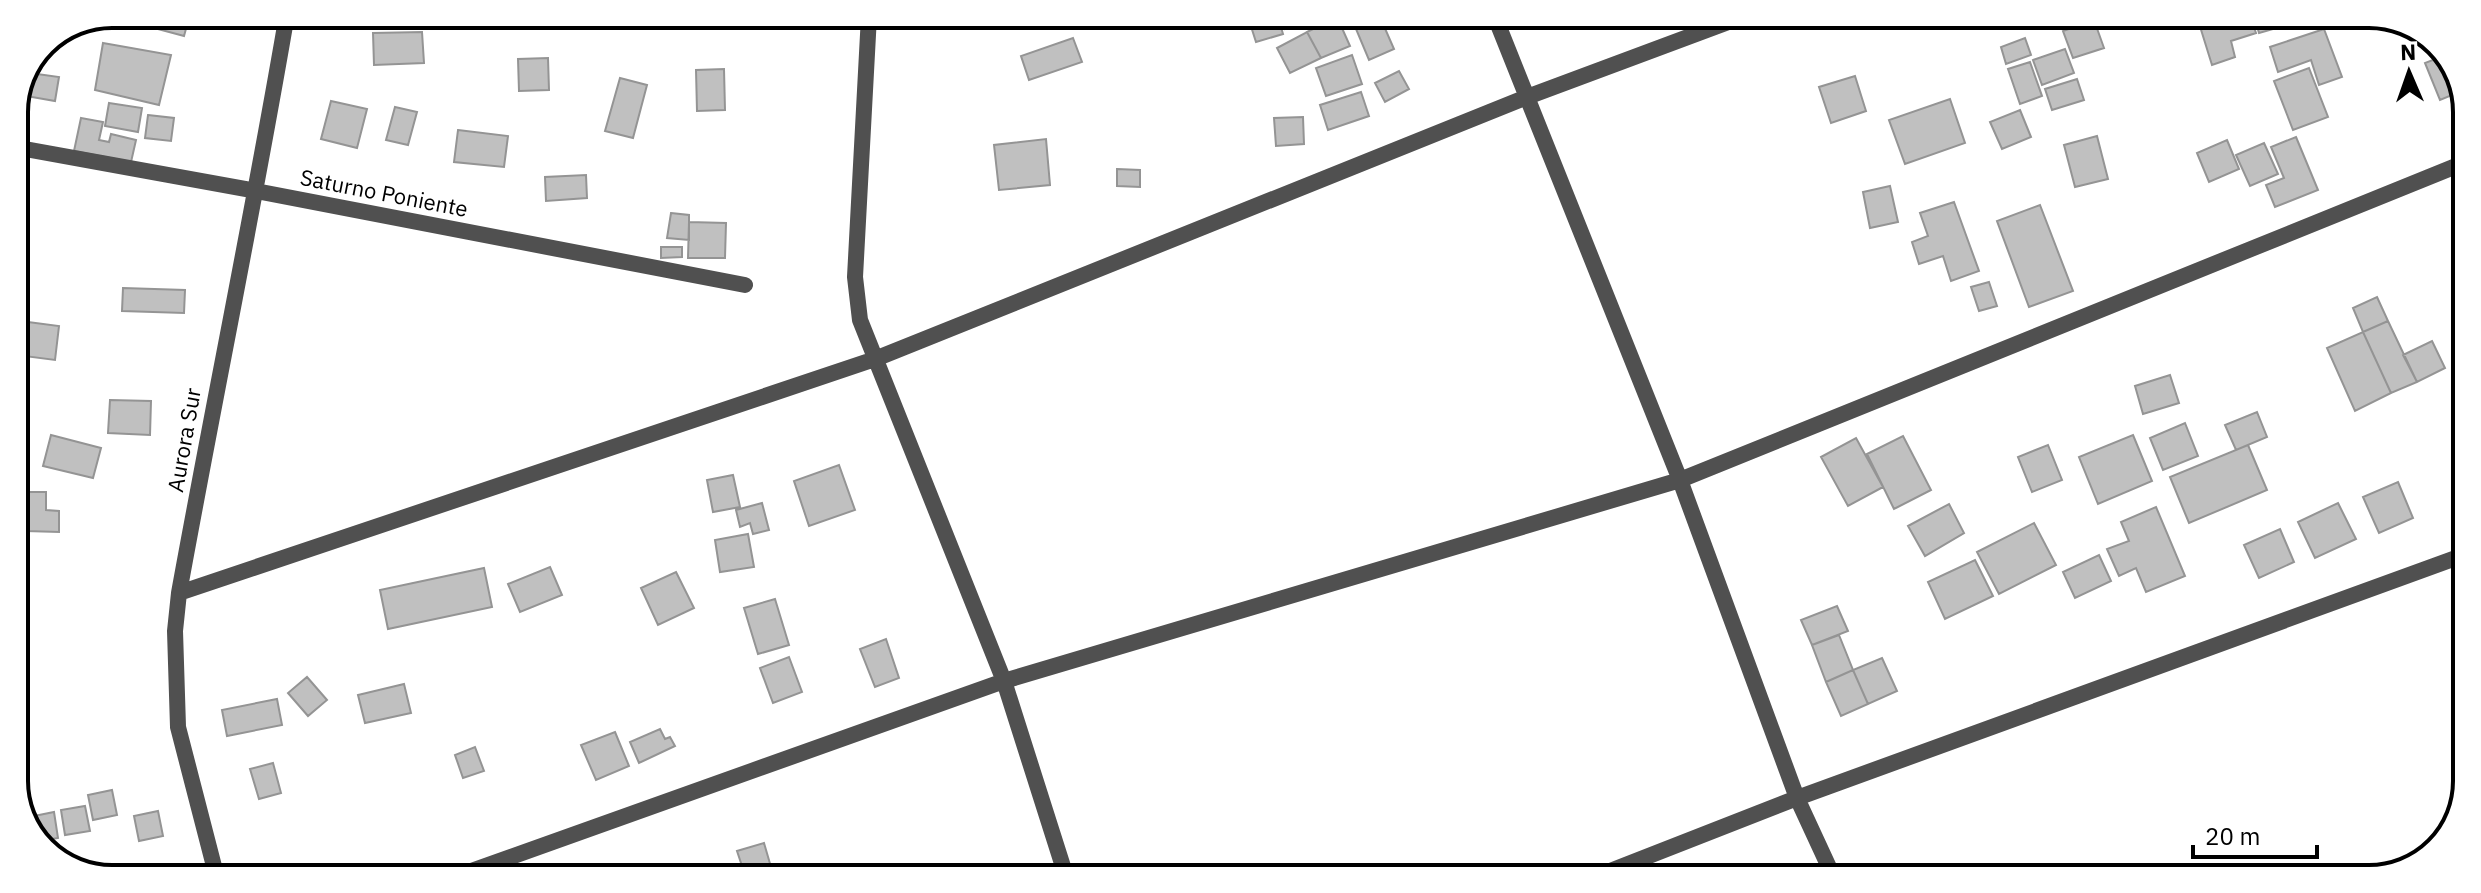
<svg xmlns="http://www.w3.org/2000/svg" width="2481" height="893" font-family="'IBM Plex Sans',sans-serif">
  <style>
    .building { fill: #c0c0c0; stroke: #949494; stroke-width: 2 }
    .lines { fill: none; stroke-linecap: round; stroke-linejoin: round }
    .minor { stroke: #505050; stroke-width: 16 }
    .labels { text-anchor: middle; stroke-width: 7; stroke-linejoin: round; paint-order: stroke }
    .street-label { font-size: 22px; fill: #000; stroke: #fff }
    .rim { fill: none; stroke: #000; stroke-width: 4 }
  </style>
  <rect width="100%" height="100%" fill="#fff"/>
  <!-- building -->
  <path class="building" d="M 146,14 L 190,14 L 184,36 L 143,25 Z
    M 1248,17 L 1278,17 L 1283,34 L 1256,42 Z
    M 1282,17 L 1305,17 L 1307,23 L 1285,29 Z
    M 1337,17 L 1350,46 L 1321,58 L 1307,32 Z
    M 1351,17 L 1380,17 L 1394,49 L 1369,60 Z
    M 2251,19 L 2256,33 L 2231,41 L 2235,57 L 2212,65 L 2198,20 Z
    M 2255,19 L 2297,19 L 2298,22 L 2259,33 Z
    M 2094,20 L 2104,48 L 2073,58 L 2063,31 Z
    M 2324,29 L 2342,77 L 2319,85 L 2311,60 L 2278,72 L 2270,47 Z
    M 422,32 L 424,63 L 374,65 L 373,33 Z
    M 1307,32 L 1321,58 L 1290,73 L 1277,48 Z
    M 1073,38 L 1082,62 L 1029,80 L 1021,56 Z
    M 2025,38 L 2031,55 L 2006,64 L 2001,47 Z
    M 103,43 L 171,55 L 159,105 L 95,90 Z
    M 2065,49 L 2074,73 L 2042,85 L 2033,60 Z
    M 2448,54 L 2462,91 L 2440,100 L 2425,63 Z
    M 1352,55 L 1362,84 L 1326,96 L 1316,68 Z
    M 548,58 L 549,90 L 519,91 L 518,59 Z
    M 2030,62 L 2042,96 L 2020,104 L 2008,69 Z
    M 2309,68 L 2328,117 L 2293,130 L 2274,81 Z
    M 724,69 L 725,110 L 697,111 L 696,70 Z
    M 1399,71 L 1409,89 L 1385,102 L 1375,83 Z
    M 30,73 L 59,77 L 55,101 L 26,96 Z
    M 1855,76 L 1866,111 L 1831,123 L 1819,87 Z
    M 620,78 L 647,85 L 633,138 L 605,131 Z
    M 2077,79 L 2084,100 L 2052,110 L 2045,89 Z
    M 1361,92 L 1369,116 L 1328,130 L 1320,105 Z
    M 1950,99 L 1965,143 L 1905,164 L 1889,120 Z
    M 331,101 L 367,109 L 357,148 L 321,139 Z
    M 109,103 L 142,108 L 138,132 L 105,126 Z
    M 395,107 L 417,112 L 408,145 L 386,140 Z
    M 2020,110 L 2031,137 L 2002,149 L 1990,122 Z
    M 148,115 L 174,118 L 171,141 L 145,138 Z
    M 1303,117 L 1304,144 L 1276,146 L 1274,118 Z
    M 81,118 L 103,122 L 99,140 L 109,142 L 111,134 L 136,140 L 131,162 L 74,151 Z
    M 458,130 L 508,136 L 504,167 L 454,162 Z
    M 2097,136 L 2108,179 L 2075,187 L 2064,145 Z
    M 2296,137 L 2318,190 L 2275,207 L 2266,185 L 2284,178 L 2271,147 Z
    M 1046,139 L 1050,185 L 999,190 L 994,145 Z
    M 2227,140 L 2239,169 L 2209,182 L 2197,153 Z
    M 2264,143 L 2278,174 L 2250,186 L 2236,155 Z
    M 1117,169 L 1140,170 L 1140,187 L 1117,186 Z
    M 586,175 L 587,198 L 546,201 L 545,177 Z
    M 1890,186 L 1898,222 L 1870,228 L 1863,192 Z
    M 1954,202 L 1979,271 L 1951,281 L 1943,256 L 1919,264 L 1912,242 L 1928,236 L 1920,213 Z
    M 2040,205 L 2073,291 L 2029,307 L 1997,221 Z
    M 671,213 L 689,215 L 689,240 L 667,238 Z
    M 689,222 L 726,223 L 725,258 L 688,258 Z
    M 661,247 L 682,247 L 682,257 L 661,258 Z
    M 1989,282 L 1997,306 L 1979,311 L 1971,287 Z
    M 123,288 L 185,290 L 184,313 L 122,311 Z
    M 2377,297 L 2388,321 L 2363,332 L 2353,308 Z
    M 2388,321 L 2417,382 L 2391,393 L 2363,332 Z
    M 28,322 L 59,326 L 55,360 L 24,356 Z
    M 2363,332 L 2391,393 L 2355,411 L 2327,348 Z
    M 2432,341 L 2445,368 L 2417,382 L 2403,355 Z
    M 2170,375 L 2179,403 L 2143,414 L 2135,386 Z
    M 110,400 L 151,401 L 150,435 L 108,433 Z
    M 2257,412 L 2267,437 L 2236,450 L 2225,425 Z
    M 2185,423 L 2198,456 L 2163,470 L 2150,438 Z
    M 51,435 L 101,448 L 93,478 L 43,466 Z
    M 2133,435 L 2152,481 L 2098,504 L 2079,457 Z
    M 1903,436 L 1931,490 L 1894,509 L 1867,454 Z
    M 1856,438 L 1883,487 L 1848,506 L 1821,457 Z
    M 2048,445 L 2062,480 L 2032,492 L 2018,457 Z
    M 2248,445 L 2267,490 L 2189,523 L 2170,477 Z
    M 839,465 L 855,510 L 809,526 L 794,481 Z
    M 733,475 L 740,507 L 713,512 L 707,480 Z
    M 2398,482 L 2413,518 L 2379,533 L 2363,497 Z
    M 27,492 L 46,492 L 46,510 L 59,511 L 59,532 L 26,531 Z
    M 762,503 L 769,530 L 753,534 L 750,523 L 740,527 L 736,510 Z
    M 2338,503 L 2356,539 L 2315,558 L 2298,522 Z
    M 1949,504 L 1964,533 L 1925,556 L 1908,526 Z
    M 2156,507 L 2185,576 L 2146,592 L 2136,568 L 2119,576 L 2107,549 L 2129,541 L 2121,522 Z
    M 2034,523 L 2056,565 L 1999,594 L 1977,552 Z
    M 2280,529 L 2294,562 L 2259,578 L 2244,545 Z
    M 748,534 L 754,567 L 720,572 L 715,540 Z
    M 2099,555 L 2111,581 L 2075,598 L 2063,572 Z
    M 1975,560 L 1993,596 L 1945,619 L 1928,582 Z
    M 550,567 L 562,595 L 520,612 L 508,584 Z
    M 484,568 L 492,607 L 388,629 L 380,590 Z
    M 676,572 L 694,608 L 658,625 L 641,588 Z
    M 775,599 L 789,645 L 758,654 L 744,608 Z
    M 1837,606 L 1848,631 L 1812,645 L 1801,620 Z
    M 1839,635 L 1853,670 L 1826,682 L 1812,645 Z
    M 886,639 L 899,678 L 875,687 L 860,649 Z
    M 14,656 L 20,676 L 14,691 Z
    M 789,657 L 802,692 L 773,703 L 760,668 Z
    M 1882,658 L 1897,691 L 1868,704 L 1853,670 Z
    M 1853,670 L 1868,704 L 1841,716 L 1826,682 Z
    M 307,677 L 327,700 L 308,716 L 288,693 Z
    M 404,684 L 411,713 L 365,723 L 358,695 Z
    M 277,699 L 282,725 L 227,736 L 222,710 Z
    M 660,729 L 665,739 L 670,737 L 675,746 L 639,763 L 630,742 Z
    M 615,732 L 629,766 L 596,780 L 581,745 Z
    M 475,747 L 484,771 L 463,778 L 455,755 Z
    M 273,763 L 281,793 L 259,799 L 250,769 Z
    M 112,790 L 117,815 L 93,820 L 88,795 Z
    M 85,806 L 90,831 L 65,835 L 61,810 Z
    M 158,811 L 163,836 L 139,841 L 134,816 Z
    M 54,812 L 58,838 L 35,842 L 29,817 Z
    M 764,843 L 771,867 L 745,875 L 737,851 Z"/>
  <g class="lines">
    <!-- minor -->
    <path class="minor" d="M 869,16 L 855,277 L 860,320 L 1004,681 L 1066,876
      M 1204,17 L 1205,22
      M 1495,17 L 1680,480 L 1797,798 L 1834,878
      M 14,147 L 256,191 L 745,285
      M 179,593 L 875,359 L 1527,97 L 1739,18
      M 216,874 L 178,727 L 175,631 L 179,593 C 214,400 254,208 287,14
      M 460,875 L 1004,681 L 1680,480 L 2466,162
      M 1595,877 L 1797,798 L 2464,555"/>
  </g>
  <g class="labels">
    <!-- street labels -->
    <g class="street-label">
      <text transform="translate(384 193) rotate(11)" y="8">Saturno Poniente</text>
      <text transform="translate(184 440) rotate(-80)" y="8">Aurora Sur</text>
    </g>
  </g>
  <!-- crop -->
  <path d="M0 0H2481V893H0ZM112 28H2369A84 84 0 0 1 2453 112V781A84 84 0 0 1 2369 865H112A84 84 0 0 1 28 781V112A84 84 0 0 1 112 28Z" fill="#fff" fill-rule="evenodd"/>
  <path class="rim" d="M112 28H2369A84 84 0 0 1 2453 112V781A84 84 0 0 1 2369 865H112A84 84 0 0 1 28 781V112A84 84 0 0 1 112 28Z"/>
  <!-- north arrow -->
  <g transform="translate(2409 72) rotate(358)" stroke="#ffffff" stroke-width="6" paint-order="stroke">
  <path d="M0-6L14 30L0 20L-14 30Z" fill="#000000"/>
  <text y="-12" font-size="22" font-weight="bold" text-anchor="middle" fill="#000000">N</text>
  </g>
  <!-- scale -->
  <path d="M2193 845v12h124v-12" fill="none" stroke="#000000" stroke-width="4"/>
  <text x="2205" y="845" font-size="24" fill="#000000" stroke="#ffffff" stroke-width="6" paint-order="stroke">20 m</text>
</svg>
